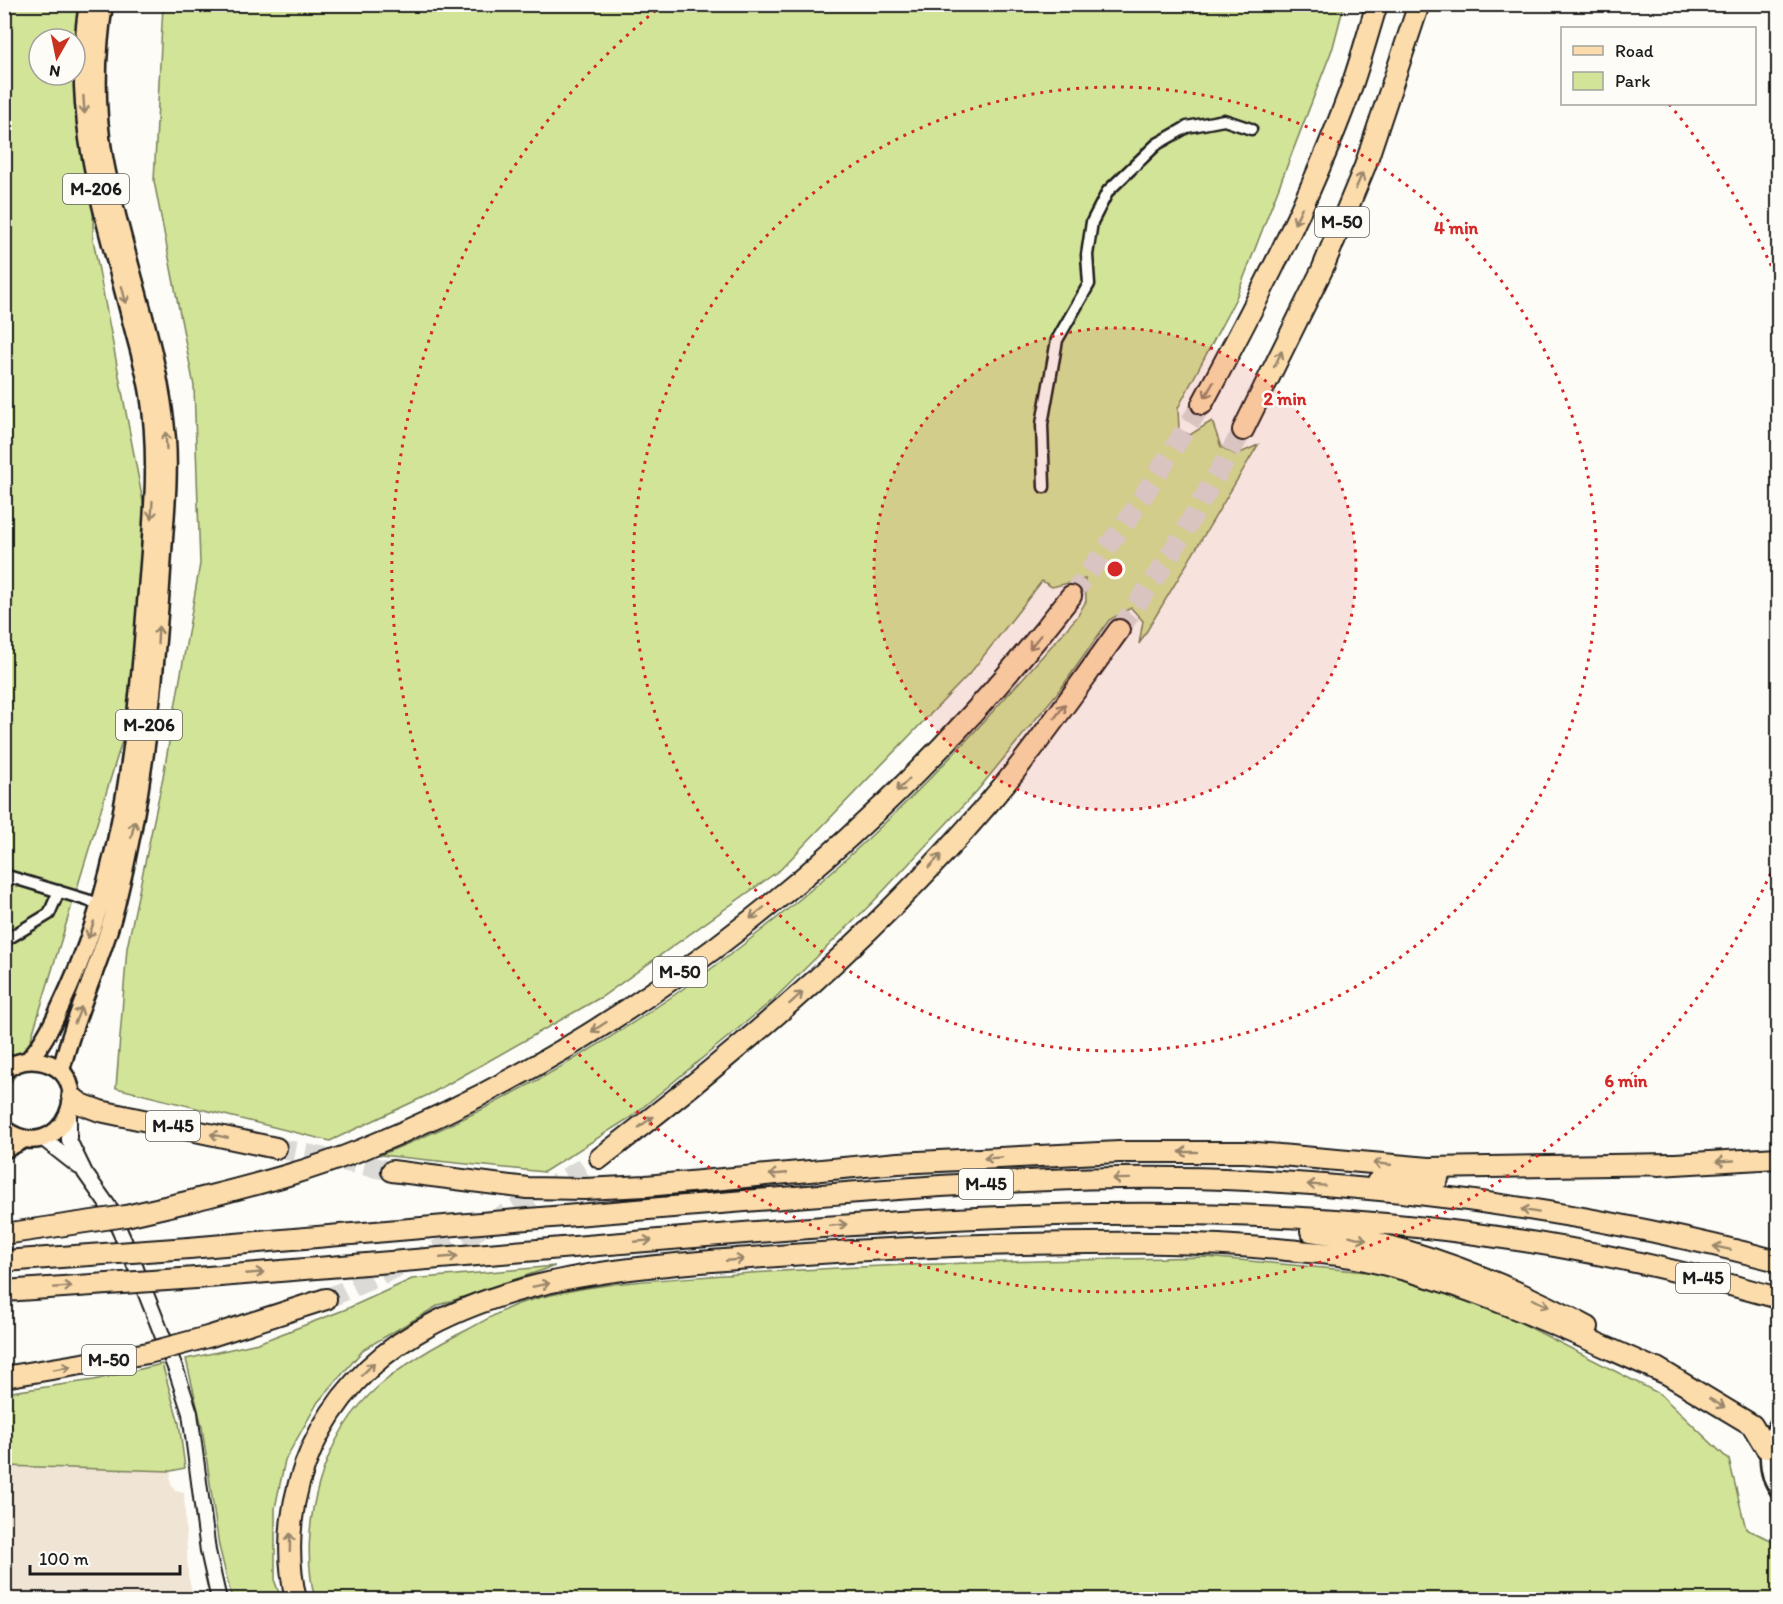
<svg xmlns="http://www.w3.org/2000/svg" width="1783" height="1604" font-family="Itim,sans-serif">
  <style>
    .built { fill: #f0e4d4 }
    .green { fill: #d2e498; stroke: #77805a; stroke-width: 1.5; fill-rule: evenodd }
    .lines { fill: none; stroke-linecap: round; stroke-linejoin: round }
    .motorway-tunnel { stroke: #dbdad6; stroke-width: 20; stroke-dasharray: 20 10; stroke-linecap: butt }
    .minor-casing { stroke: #1c1c1c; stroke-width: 15 }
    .tertiary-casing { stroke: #1c1c1c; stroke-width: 18 }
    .primary-casing { stroke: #1c1c1c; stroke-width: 21 }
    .motorway-casing { stroke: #1c1c1c; stroke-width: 24 }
    .minor { stroke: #fdfcf7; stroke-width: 10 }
    .tertiary { stroke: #fdfcf7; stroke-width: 14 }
    .primary { stroke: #fddcac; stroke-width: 16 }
    .motorway { stroke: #fddcac; stroke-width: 20 }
    .motorway-bridge-casing { stroke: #1c1c1c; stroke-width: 24; stroke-linecap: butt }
    .motorway-bridge { stroke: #fddcac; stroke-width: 20 }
    .oneway { stroke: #98866b }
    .ring { fill: none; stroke: #d62828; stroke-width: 3; stroke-dasharray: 3 6 }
    .labels { text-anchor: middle; stroke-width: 5; stroke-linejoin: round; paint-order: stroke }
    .shield { fill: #fdfcf7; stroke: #605f5e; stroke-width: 1.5 }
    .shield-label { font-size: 18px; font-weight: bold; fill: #1c1c1c }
    .centre { fill: #d62828; stroke: #fdfcf7; stroke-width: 3 }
    .ring-label { font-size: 18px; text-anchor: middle; font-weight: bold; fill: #d62828; stroke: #fdfcf7; stroke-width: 5; stroke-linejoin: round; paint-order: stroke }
  </style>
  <rect width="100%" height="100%" fill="#fdfcf7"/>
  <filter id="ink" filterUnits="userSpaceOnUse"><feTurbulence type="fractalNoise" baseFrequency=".0167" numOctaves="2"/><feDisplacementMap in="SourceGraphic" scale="12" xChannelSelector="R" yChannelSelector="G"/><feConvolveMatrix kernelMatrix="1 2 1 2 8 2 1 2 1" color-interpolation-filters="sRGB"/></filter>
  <g filter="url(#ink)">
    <!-- built -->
    <path class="built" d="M 19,1465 L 171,1471 L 170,1481 L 172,1486 L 175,1491 L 184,1493 L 188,1575 L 194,1599 L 5,1599 L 4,1466 Z"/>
    <!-- green -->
    <path class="green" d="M 5,5 L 99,5 L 96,11 L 93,239 L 163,607 L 23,1065 L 5,1090 ZM 39,39 L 75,39 L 75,75 L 39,75 Z
      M 163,5 L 1344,5 L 1333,47 L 1236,298 L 1178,408 L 1179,430 L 1190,435 L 1212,421 L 1221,447 L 1236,455 L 1258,445 L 1139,644 L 1143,621 L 1131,608 L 1109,620 L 1062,687 L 977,791 L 872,903 L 774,999 L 631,1117 L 544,1172 L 380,1155 C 557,1085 733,966 872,835 C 945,767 1011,692 1077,617 L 1086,601 L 1085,579 L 1052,587 L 1042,581 L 971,672 L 781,869 L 603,996 L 432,1093 L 330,1141 L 116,1088 L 127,948 L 163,777 L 200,564 L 194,386 L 154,181 Z
      M 1206,1257 L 1377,1273 L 1492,1308 L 1660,1394 L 1729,1460 L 1746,1529 L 1778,1543 L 1778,1600 L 315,1600 C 297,1527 322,1434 380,1385 C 406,1363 436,1345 467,1330 C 484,1321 503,1309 521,1303 C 591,1281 665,1280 737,1274 C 893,1263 1049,1261 1206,1257 Z
      M 555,1266 L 439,1305 L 364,1349 L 318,1402 L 285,1460 L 275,1508 L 275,1582 L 281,1599 L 232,1599 L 219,1546 L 202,1427 L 186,1359 L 258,1343 L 344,1310 L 412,1279 Z
      M 162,1364 L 179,1423 L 185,1468 L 171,1471 L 5,1466 L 5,1393 L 94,1380 Z"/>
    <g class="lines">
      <!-- motorway-tunnel -->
      <path class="motorway-tunnel" d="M 1071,596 L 1129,518 L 1202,404
        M 1119,630 L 1166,562 L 1243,430
        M 276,1148 L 392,1171
        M 326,1299 L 466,1237 L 600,1158"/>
      <defs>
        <path id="minor" d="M 1044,487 L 1042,424 L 1057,340 L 1089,284 L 1087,255 L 1092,222 L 1108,191 L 1157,144 L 1187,127 L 1224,120 L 1251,129
          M 4,875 L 100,904
          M 4,941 L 49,914 L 59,891
          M 1778,1419 C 1764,1442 1760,1471 1778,1494"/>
        <path id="tertiary" d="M 69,1117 L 69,1140 L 85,1173 L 109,1207 L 131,1256 L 176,1370 L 190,1413 L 208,1551 L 219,1600
          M 42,1138 L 79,1167"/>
        <path id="primary" d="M 29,1059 C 47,1039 58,1012 69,988 C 125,864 137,724 147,590 C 152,525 159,458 149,394 C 145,369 137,344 131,320 C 104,213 69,116 88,4
          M 4,1071 C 14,1062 26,1059 39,1061 C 103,1072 62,1172 4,1129
          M 61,1071 C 74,1014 102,962 116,905 C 144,795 155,683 162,570 C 164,527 170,482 167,439 C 159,342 121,252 104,157 C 95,106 96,55 104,4
          M 4,1150 L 25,1139"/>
        <path id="motorway" d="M 1202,404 C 1257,302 1310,200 1350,91 C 1360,63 1368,33 1377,4
          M 1243,430 L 1322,270 L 1365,166 L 1419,4
          M 72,1097 L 81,1104 L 100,1111 L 276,1148
          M 600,1158 C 747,1045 890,924 1008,780 C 1047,732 1083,680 1119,630
          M 1658,1165 L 1778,1158
          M 392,1171 L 527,1188 L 584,1189 L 646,1186 L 898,1163 L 1119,1152 L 1245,1152 L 1429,1168 L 1672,1164
          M 1377,1182 L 1438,1179
          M 191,1201 C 249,1186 307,1172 363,1149 C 640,1037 890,831 1071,596
          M 1311,1231 C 1408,1243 1502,1281 1588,1327
          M 189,1248 C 378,1232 568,1215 757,1200 C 920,1187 1084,1172 1247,1180 C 1425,1189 1606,1216 1778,1261
          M 196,1278 C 366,1264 536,1250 707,1236 C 970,1214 1235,1199 1497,1237 C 1592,1250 1686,1272 1778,1298
          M 211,1336 L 326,1299
          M 1657,1368 L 1752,1425 L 1766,1448
          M 296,1600 C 272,1495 323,1387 416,1333 C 516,1274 637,1267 750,1258 C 841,1251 931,1246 1022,1244 C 1111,1242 1199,1241 1287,1250 C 1308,1252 1330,1253 1351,1257 C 1462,1279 1563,1329 1667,1374"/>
      </defs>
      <!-- minor casing -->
      <use href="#minor" class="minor-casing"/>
      <!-- tertiary casing -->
      <use href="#tertiary" class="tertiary-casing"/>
      <!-- primary casing -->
      <use href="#primary" class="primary-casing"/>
      <!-- motorway casing -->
      <use href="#motorway" class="motorway-casing"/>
      <!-- minor -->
      <use href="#minor" class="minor"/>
      <!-- tertiary -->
      <use href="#tertiary" class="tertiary"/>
      <!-- primary -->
      <use href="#primary" class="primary"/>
      <!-- motorway -->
      <use href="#motorway" class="motorway"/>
      <defs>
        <path id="motorway-bridge" d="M 4,1234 L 126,1216 L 191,1201
          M 4,1261 L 189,1248
          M 4,1291 L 196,1278
          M 4,1377 L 148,1353 L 211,1336"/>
      </defs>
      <!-- motorway-bridge casing -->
      <use href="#motorway-bridge" class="motorway-bridge-casing"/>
      <!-- motorway-bridge -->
      <use href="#motorway-bridge" class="motorway-bridge"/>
    </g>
    <!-- one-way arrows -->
    <defs><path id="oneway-shaft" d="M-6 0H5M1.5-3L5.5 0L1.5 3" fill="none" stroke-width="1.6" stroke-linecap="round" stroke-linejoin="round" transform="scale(1.5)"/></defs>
    <g class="oneway">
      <use href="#oneway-shaft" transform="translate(84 105) rotate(86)"/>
      <use href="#oneway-shaft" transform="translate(1359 181) rotate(-67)"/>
      <use href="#oneway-shaft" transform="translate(1298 216) rotate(114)"/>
      <use href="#oneway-shaft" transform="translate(124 295) rotate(76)"/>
      <use href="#oneway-shaft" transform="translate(1278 359) rotate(-64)"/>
      <use href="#oneway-shaft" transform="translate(1209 390) rotate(119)"/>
      <use href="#oneway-shaft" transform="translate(166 441) rotate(-93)"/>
      <use href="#oneway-shaft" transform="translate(152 510) rotate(93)"/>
      <use href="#oneway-shaft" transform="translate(158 635) rotate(-87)"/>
      <use href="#oneway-shaft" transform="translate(1035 642) rotate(129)"/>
      <use href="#oneway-shaft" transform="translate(1060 711) rotate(-53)"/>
      <use href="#oneway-shaft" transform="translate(903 785) rotate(135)"/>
      <use href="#oneway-shaft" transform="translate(133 829) rotate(-78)"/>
      <use href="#oneway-shaft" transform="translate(935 861) rotate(-47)"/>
      <use href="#oneway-shaft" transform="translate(757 913) rotate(141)"/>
      <use href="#oneway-shaft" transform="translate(91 930) rotate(109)"/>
      <use href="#oneway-shaft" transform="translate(796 998) rotate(-42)"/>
      <use href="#oneway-shaft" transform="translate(78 1015) rotate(-68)"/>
      <use href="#oneway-shaft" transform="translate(599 1027) rotate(147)"/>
      <use href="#oneway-shaft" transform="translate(646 1122) rotate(-37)"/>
      <use href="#oneway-shaft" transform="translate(219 1136) rotate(-168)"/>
      <use href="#oneway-shaft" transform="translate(1188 1152) rotate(180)"/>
      <use href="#oneway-shaft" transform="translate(993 1158) rotate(177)"/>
      <use href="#oneway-shaft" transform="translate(1725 1161) rotate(177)"/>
      <use href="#oneway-shaft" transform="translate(1382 1164) rotate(-175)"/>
      <use href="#oneway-shaft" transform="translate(778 1174) rotate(175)"/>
      <use href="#oneway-shaft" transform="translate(1121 1179) rotate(179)"/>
      <use href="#oneway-shaft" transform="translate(1316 1185) rotate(-176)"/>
      <use href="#oneway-shaft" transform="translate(1530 1211) rotate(-170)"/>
      <use href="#oneway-shaft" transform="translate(838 1225) rotate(-5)"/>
      <use href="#oneway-shaft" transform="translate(1358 1238) rotate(15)"/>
      <use href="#oneway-shaft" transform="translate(643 1241) rotate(-5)"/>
      <use href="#oneway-shaft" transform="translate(1722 1248) rotate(-168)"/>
      <use href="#oneway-shaft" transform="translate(449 1257) rotate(-5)"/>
      <use href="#oneway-shaft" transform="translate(735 1260) rotate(-5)"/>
      <use href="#oneway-shaft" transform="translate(255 1273) rotate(-5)"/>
      <use href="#oneway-shaft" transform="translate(541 1285) rotate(-12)"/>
      <use href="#oneway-shaft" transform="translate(63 1287) rotate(-4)"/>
      <use href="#oneway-shaft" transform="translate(1541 1303) rotate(26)"/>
      <use href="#oneway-shaft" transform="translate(62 1368) rotate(-10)"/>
      <use href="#oneway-shaft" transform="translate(368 1369) rotate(-45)"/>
      <use href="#oneway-shaft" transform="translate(1717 1403) rotate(30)"/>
      <use href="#oneway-shaft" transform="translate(290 1542) rotate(-89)"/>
    </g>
  </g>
  <!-- distance rings -->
  <circle cx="1115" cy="569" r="241" fill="#d62828" fill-opacity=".12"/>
  <g class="ring">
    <circle cx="1115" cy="569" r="241"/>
    <circle cx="1115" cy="569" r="482"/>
    <path d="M1778 857A723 723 0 1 1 660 7M1669 104A723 723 0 0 1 1778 281"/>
  </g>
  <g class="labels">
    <!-- shield labels -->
    <g class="shield">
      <rect x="63" y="174" width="66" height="30" rx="4.5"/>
      <rect x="1315" y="207" width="54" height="30" rx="4.5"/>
      <rect x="116" y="710" width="66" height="30" rx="4.5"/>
      <rect x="653" y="957" width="54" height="30" rx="4.5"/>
      <rect x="146" y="1111" width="54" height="30" rx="4.5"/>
      <rect x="959" y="1169" width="54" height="30" rx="4.5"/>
      <rect x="1676" y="1263" width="54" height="30" rx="4.5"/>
      <rect x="82" y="1345" width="54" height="30" rx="4.5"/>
    </g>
    <g class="shield-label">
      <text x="96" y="195">M-206</text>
      <text x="1342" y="228">M-50</text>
      <text x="149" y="731">M-206</text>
      <text x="680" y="978">M-50</text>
      <text x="173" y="1132">M-45</text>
      <text x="986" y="1190">M-45</text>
      <text x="1703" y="1284">M-45</text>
      <text x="109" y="1366">M-50</text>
    </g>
  </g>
  <circle cx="1115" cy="569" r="9" class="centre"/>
  <g class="ring-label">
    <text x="1456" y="234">4 min</text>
    <text x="1285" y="405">2 min</text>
    <text x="1626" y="1087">6 min</text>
  </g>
  <!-- margin -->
  <rect width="1783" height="1604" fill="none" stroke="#fdfcf7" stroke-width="24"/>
  <rect x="12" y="12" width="1759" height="1580" fill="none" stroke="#1c1c1c" stroke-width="2" filter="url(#ink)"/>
  <!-- legend -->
  <rect x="1561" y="27" width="195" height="78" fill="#fdfcf7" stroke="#a3a29f" stroke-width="1.5"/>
  <rect x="1573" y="46" width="30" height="9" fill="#fddcac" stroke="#a3a29f" stroke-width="1.5"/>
  <text x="1615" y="57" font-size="18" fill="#1c1c1c">Road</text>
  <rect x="1573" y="72" width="30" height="18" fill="#d2e498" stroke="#a3a29f" stroke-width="1.5"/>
  <text x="1615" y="87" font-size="18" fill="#1c1c1c">Park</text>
  <!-- north arrow -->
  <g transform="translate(57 57) rotate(189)"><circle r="28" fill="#fdfcf7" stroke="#a3a29f" stroke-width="1.5"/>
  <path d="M0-4.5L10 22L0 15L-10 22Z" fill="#c8321e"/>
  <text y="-9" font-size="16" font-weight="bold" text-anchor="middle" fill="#1c1c1c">N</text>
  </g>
  <!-- scale -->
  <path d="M30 1565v9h150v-9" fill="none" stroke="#1c1c1c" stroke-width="3"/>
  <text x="39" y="1565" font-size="18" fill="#1c1c1c" stroke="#fdfcf7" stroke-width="4.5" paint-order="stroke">100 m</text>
</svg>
